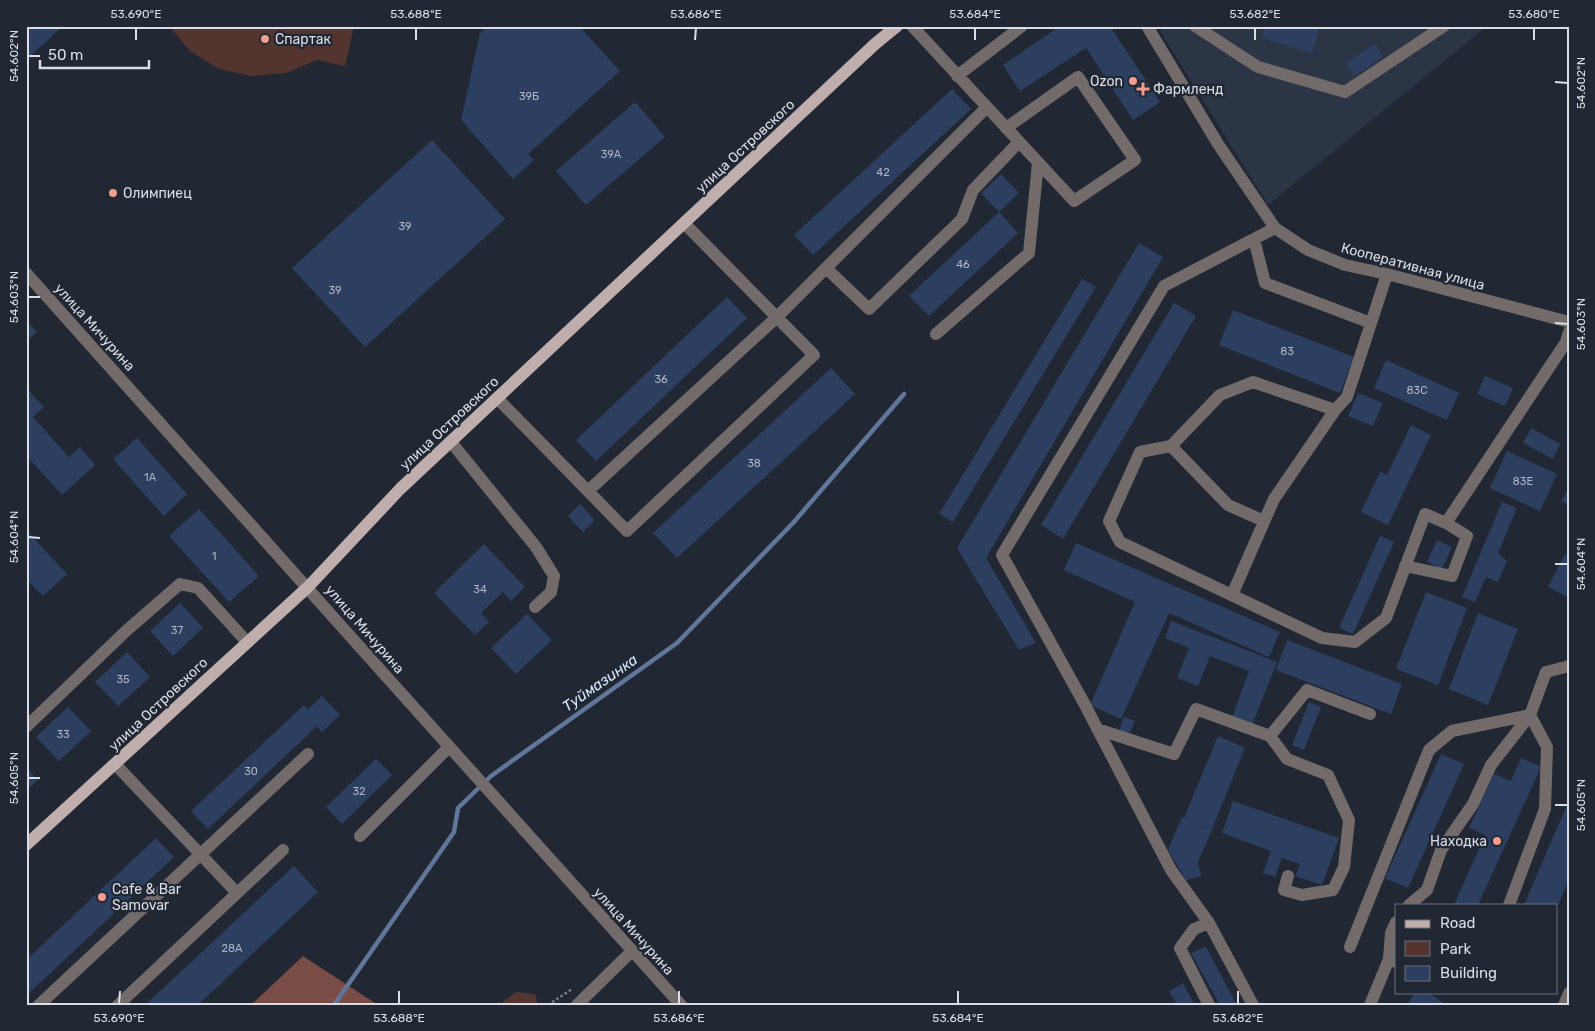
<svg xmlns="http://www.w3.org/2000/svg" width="1595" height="1031" font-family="Rubik,sans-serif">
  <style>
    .built { fill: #2b3545 }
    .green { fill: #54342f }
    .forest { fill: #794c46 }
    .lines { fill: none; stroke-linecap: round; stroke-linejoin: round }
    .stream { stroke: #61769b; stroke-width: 4.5 }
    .building { fill: #2c3f60 }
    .path { stroke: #797e88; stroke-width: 2.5; stroke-dasharray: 2.5 2.5; stroke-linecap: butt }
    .minor { stroke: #736b6a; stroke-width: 12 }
    .major { stroke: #c0aeac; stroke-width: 12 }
    .ticks { fill: none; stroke: #d9dde5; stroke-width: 2 }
    .poi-dot { fill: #f59c90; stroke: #212834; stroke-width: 2 }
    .labels { text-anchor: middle; stroke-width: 4.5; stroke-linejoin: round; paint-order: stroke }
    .number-label { font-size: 11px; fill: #aeb6c4 }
    .poi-label { font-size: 14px; fill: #d9dde5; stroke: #212834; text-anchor: start }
    .street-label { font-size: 14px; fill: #d9dde5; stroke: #212834 }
    .water-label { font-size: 15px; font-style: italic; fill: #d6e5fd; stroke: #212834 }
    .neatline { fill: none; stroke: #d9dde5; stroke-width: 2 }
    .ticks-label { font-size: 12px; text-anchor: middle; fill: #d9dde5 }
  </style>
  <rect width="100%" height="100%" fill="#212834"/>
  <!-- built -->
  <path class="built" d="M 1169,26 L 1487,26 L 1268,205 L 1160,31 Z"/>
  <!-- green -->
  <path class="green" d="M 169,26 L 354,26 L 345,66 L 317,60 L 286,73 L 252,76 L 219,69 L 190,51 Z
    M 516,992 L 535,994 L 538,1005 L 499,1005 Z"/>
  <!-- forest -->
  <path class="forest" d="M 303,956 L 378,1005 L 251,1005 Z"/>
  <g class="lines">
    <!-- stream -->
    <path class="stream" d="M 334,1005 L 454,832 L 458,808 L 491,776 L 677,643 L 793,523 L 904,394"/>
  </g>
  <!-- building -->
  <path class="building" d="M 26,26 L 63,26 L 26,60 Z
    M 488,26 L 579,26 L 620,71 L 528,154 L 534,160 L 513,179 L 461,120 L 480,33 Z
    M 1060,26 L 1110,26 L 1160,102 L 1133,120 L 1086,48 L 1020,91 L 1003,65 Z
    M 1265,26 L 1320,26 L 1312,53 L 1262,38 Z
    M 1375,44 L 1383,57 L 1354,76 L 1346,63 Z
    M 952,89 L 971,109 L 813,255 L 794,235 Z
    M 635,102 L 665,137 L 586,205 L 556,171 Z
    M 432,140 L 505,219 L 365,347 L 292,268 Z
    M 1001,174 L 1019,193 L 999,212 L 981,193 Z
    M 999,212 L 1018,233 L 929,316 L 909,296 Z
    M 1139,243 L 1163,257 L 986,558 L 1036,643 L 1019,650 L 957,548 Z
    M 1082,279 L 1096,287 L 953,522 L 939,514 Z
    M 727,297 L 747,318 L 596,461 L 576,440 Z
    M 1174,303 L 1196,316 L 1063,539 L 1041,525 Z
    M 1233,310 L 1354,357 L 1340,393 L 1219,345 Z
    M 26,321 L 37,332 L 26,342 Z
    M 1386,360 L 1459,393 L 1447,420 L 1374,388 Z
    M 831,368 L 855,394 L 677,558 L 653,533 Z
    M 1485,376 L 1513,388 L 1505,406 L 1477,394 Z
    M 27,389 L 44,407 L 33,417 L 69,457 L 80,447 L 95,465 L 62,495 L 26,455 Z
    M 1358,393 L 1383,403 L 1373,426 L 1348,416 Z
    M 1411,425 L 1431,435 L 1388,525 L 1361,512 L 1380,472 L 1387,475 Z
    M 1531,428 L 1560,444 L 1553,459 L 1523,443 Z
    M 137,438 L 187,494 L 164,516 L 113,459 Z
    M 1507,451 L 1557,474 L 1540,511 L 1490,488 Z
    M 1569,489 L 1569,505 L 1561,501 Z
    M 1502,502 L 1517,508 L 1498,553 L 1507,561 L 1498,582 L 1486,577 L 1475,602 L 1462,597 Z
    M 580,504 L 595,520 L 583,532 L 568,516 Z
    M 199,509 L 259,576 L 229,602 L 169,536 Z
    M 26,530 L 67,574 L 43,596 L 26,579 Z
    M 1380,536 L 1394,542 L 1353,634 L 1339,628 Z
    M 1437,540 L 1452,547 L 1442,569 L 1427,562 Z
    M 1076,543 L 1280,632 L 1269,657 L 1169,613 L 1121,719 L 1090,705 L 1135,602 L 1064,570 Z
    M 484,544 L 525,587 L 511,601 L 503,592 L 481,613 L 489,622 L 475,635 L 434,593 Z
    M 1565,554 L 1569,556 L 1569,598 L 1548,587 Z
    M 1426,592 L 1467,608 L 1438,685 L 1396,669 Z
    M 180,603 L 203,628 L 173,656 L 150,631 Z
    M 1478,613 L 1518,629 L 1488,705 L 1449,689 Z
    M 527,614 L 552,640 L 516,674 L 491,648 Z
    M 1171,621 L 1277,662 L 1252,725 L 1232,717 L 1249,671 L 1210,656 L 1198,686 L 1177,678 L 1189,648 L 1165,638 Z
    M 1287,640 L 1402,684 L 1391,714 L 1276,670 Z
    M 127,652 L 150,677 L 118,706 L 95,682 Z
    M 322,696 L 340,715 L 322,732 L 317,726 L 208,829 L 191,811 L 304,705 L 308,709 Z
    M 1309,702 L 1321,707 L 1304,750 L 1292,745 Z
    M 68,707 L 91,731 L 59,761 L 36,737 Z
    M 1124,717 L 1135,721 L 1129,735 L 1119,731 Z
    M 1218,736 L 1245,748 L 1212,829 L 1201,826 L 1212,830 L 1198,862 L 1201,876 L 1186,880 L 1168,850 L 1182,817 L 1184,818 Z
    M 1441,754 L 1464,764 L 1408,888 L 1385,878 Z
    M 1521,758 L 1541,767 L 1478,905 L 1454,905 L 1485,835 L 1469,828 L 1494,774 L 1511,781 Z
    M 376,759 L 392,775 L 342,824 L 326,807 Z
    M 26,767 L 38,780 L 26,791 Z
    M 1233,801 L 1339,838 L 1322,885 L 1295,876 L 1300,864 L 1282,858 L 1275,877 L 1263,873 L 1271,851 L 1222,833 Z
    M 1566,807 L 1569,808 L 1569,879 L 1558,905 L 1524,905 Z
    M 156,838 L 174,857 L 26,996 L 26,960 Z
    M 294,866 L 318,892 L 198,1005 L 145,1005 Z
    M 1206,947 L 1237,1005 L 1220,1005 L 1191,953 Z
    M 1183,983 L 1195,1005 L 1177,1005 L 1169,991 Z
    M 1415,992 L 1428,992 L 1446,1005 L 1407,1005 Z"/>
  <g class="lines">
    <!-- path -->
    <path class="path" d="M 548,1005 L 572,989"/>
    <!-- minor -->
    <path class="minor" d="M 912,26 C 966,85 1020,143 1074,201 L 1135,160 L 1078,77 L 1006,128
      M 1147,26 L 1218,144 L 1275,228 L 1308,250 L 1345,265 L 1387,274 L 1569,322
      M 1195,26 L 1258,67 L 1345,92 L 1444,26
      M 957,76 L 1022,26
      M 1254,239 L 1265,283 L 1371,323
      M 826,268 L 869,309 L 962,219 L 973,190 L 1019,142
      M 26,273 C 245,517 461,762 681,1005
      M 1387,274 L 1347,397 L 1335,410 L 1253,382 L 1220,395 L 1171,446 L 1140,452 L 1109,521 L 1120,542 L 1322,638 L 1355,642 L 1386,618 L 1425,514 L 1446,523 L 1566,342 L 1569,332
      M 936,334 L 1029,253 L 1038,163
      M 497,398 L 627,531 L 814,355 L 684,223
      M 451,442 L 536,547 L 554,576 L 551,592 L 535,607
      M 1171,446 L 1228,505 L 1264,521
      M 588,491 L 777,317 L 987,107
      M 1405,566 L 1452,576 L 1467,536 L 1446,523
      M 1232,595 L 1274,499 L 1335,410
      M 26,727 L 126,631 L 180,584 L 198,588 L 247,642
      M 1097,729 L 1174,754 L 1196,709 L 1270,736 L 1287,759 L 1328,775 L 1349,820 L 1344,867 L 1333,890 L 1302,895 L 1284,890 L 1288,876
      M 1270,736 L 1307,690 L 1370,714
      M 115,764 L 237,893
      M 360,836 L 449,747
      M 1409,905 L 1427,890 L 1441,850 L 1473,804 L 1491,765 L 1530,715 L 1546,672 L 1569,666
      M 1509,905 L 1545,809 L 1547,747 L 1530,715
      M 1396,922 L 1391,933 L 1389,959 L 1396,962
      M 1209,923 L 1171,870 L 1084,703 L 1002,555 L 1164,286 L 1275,228
      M 1350,947 L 1429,750 L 1452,731 L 1530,715
      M 39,1005 L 308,754
      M 118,1005 L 283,850
      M 577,1005 L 632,951
      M 1209,1005 L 1180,948 L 1194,929 L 1209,923 L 1253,1005
      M 1370,1005 L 1389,959
      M 1564,1005 L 1569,993"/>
    <!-- major -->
    <path class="major" d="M 26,845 L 308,587 L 400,489 L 875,44 L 897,26"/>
  </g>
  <!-- ticks -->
  <path class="ticks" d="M 136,40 L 136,28M 416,40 L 416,28M 695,40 L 696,28M 975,40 L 975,28M 1255,40 L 1255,28M 1534,40 L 1534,28M 28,56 L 40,56M 1555,82 L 1568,83M 28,297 L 40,297M 1555,323 L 1568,324M 28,537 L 40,538M 1555,564 L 1568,564M 28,778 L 40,778M 1555,805 L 1568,805M 119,1004 L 120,991M 399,1004 L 399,991M 679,1004 L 679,991M 958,1004 L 958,991M 1238,1004 L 1238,991"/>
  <!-- markers -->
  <g class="poi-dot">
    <circle cx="265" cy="39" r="5"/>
    <circle cx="1133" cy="81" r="5"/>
    <path d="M1140.5 81.5h5v5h5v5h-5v5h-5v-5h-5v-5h5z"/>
    <circle cx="113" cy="193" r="5"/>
    <circle cx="1497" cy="841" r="5"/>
    <circle cx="102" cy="897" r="5"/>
  </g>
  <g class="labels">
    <!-- number labels -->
    <g class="number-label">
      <text x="529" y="100">39Б</text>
      <text x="611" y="158">39А</text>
      <text x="883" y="176">42</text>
      <text x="405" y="230">39</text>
      <text x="963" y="268">46</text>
      <text x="335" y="294">39</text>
      <text x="1287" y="355">83</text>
      <text x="661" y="383">36</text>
      <text x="1417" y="394">83С</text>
      <text x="754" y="467">38</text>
      <text x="150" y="481">1А</text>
      <text x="1523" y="485">83Е</text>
      <text x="214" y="560">1</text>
      <text x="480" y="593">34</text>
      <text x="177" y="634">37</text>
      <text x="123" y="683">35</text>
      <text x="63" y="738">33</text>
      <text x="251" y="775">30</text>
      <text x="359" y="795">32</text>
      <text x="232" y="952">28А</text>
    </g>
    <!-- poi labels -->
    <g class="poi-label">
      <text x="275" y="44">Спартак</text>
      <text x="1123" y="86" text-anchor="end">Ozon</text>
      <text x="1153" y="94">Фармленд</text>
      <text x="123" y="198">Олимпиец</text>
      <text x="1487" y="846" text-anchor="end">Находка</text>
      <text x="112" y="894">Cafe &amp; Bar<tspan x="112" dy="16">Samovar</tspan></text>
    </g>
    <!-- street labels -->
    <g class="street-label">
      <text transform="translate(745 146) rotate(-43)" y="5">улица Островского</text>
      <text transform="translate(1413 266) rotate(15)" y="5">Кооперативная улица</text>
      <text transform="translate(95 327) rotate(48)" y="5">улица Мичурина</text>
      <text transform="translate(449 423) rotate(-43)" y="5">улица Островского</text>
      <text transform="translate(365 629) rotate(49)" y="5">улица Мичурина</text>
      <text transform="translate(158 704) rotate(-43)" y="5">улица Островского</text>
      <text transform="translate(634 931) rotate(48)" y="5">улица Мичурина</text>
    </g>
    <!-- water labels -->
    <g class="water-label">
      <text transform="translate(600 683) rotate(-35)" y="5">Туймазинка</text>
    </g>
  </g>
  <!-- border -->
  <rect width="1595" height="1031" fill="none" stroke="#212834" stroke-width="55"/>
  <!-- legend -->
  <rect x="1395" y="904" width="162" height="90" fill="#212834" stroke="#6b707b"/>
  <rect x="1405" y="920" width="25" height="8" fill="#c0aeac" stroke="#6b707b"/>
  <text x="1440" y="928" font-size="15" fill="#d9dde5">Road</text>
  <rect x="1405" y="941" width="25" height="15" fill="#54342f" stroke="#6b707b"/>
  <text x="1440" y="954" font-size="15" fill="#d9dde5">Park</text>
  <rect x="1405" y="966" width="25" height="15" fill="#2c3f60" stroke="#6b707b"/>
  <text x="1440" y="978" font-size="15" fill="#d9dde5">Building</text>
  <!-- scale -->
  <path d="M40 60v8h109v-8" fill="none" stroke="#d9dde5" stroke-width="2.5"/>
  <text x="48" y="60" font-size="15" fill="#d9dde5" stroke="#212834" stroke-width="4" paint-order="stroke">50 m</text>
  <rect x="28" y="28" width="1540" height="976" class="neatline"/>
  <g class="ticks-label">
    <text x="136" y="18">53.690°E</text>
    <text x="416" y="18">53.688°E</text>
    <text x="696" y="18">53.686°E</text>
    <text x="975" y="18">53.684°E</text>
    <text x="1255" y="18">53.682°E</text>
    <text x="1534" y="18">53.680°E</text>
    <text transform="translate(14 56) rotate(-90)" y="4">54.602°N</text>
    <text transform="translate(1581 83) rotate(-90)" y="4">54.602°N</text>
    <text transform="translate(14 297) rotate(-90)" y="4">54.603°N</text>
    <text transform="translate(1581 324) rotate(-90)" y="4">54.603°N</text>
    <text transform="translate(14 537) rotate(-90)" y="4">54.604°N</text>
    <text transform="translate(1581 564) rotate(-90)" y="4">54.604°N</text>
    <text transform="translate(14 778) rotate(-90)" y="4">54.605°N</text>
    <text transform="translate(1581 805) rotate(-90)" y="4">54.605°N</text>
    <text x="119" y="1022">53.690°E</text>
    <text x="399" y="1022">53.688°E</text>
    <text x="679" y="1022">53.686°E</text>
    <text x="958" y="1022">53.684°E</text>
    <text x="1238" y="1022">53.682°E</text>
  </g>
</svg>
